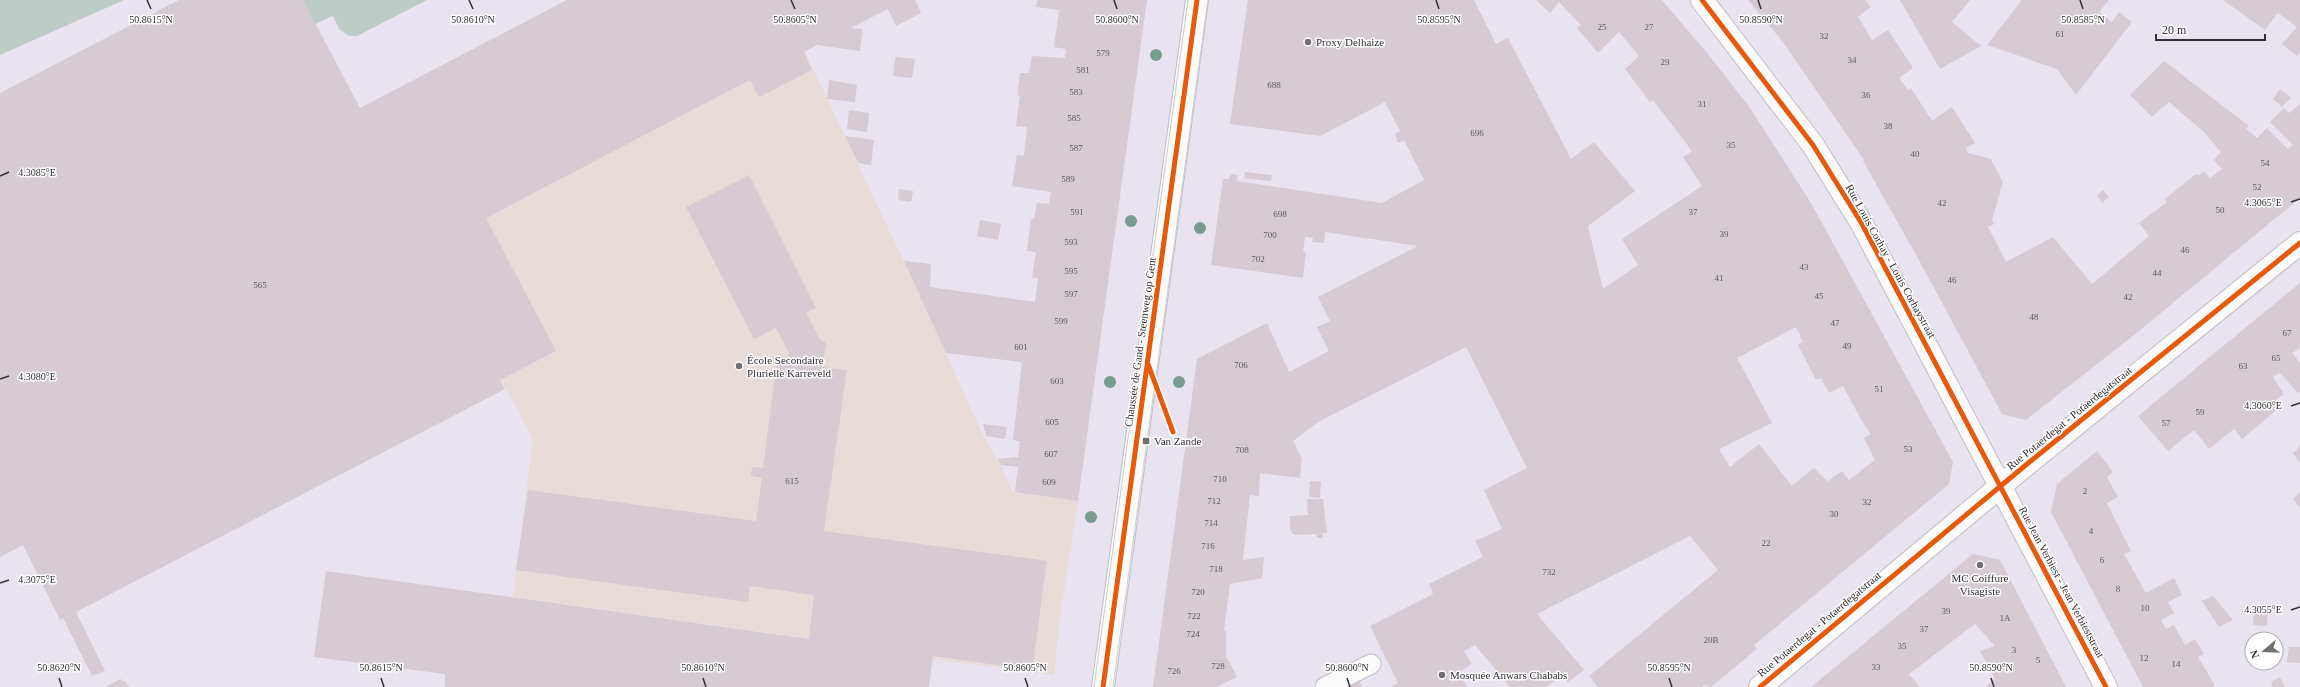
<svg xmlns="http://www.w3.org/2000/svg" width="2300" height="687" font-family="Georgia,serif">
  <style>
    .education { fill: #e7dcd7 }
    .green { fill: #c0ccc8 }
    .building { fill: #d6cad3; fill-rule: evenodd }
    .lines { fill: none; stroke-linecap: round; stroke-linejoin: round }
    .lane-casing { stroke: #c0bcc5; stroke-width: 21 }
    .street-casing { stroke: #c0bcc5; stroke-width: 24 }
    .secondary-casing { stroke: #c0bcc5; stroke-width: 24 }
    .lane { stroke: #fcfbfc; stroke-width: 19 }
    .street { stroke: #fcfbfc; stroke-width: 22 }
    .secondary { stroke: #fcfbfc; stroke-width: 22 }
    .tram { stroke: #cccbce; stroke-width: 1 }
    .cycleway-casing { stroke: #fff; stroke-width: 8 }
    .cycleway { stroke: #e8590c; stroke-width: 5 }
    .tree { fill: #779d8e }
    .ticks { fill: none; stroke: #322f36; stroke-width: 1.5 }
    .poi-dot { fill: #726e76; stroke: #fff; stroke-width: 1.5 }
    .labels { text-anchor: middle; stroke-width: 3; stroke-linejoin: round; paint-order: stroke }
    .number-label { font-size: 9px; fill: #5e5961 }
    .poi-label { font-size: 11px; fill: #322f36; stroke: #fff; text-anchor: start }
    .street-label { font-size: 11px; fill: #322f36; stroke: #fff }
    .ticks-label { font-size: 10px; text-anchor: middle; fill: #322f36; stroke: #fff; stroke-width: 3; stroke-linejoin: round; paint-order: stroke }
  </style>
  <rect width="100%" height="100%" fill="#e8e3ee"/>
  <!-- education -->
  <path class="education" d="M 805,52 L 915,285 L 984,437 L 998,459 L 1013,492 L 1078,501 L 1060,617 L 1054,675 L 933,659 L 933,656 L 513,597 L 533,440 L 501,379 L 486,218 Z"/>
  <!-- green -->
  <path class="green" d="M 0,0 L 124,0 L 0,55 Z
    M 302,0 L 427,0 L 357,36 L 349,36 L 339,29 L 333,16 L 315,24 Z"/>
  <!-- building -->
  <path class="building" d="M 179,0 L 303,0 L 360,108 L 567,0 L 915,0 L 921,13 L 896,26 L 888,9 L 851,28 L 863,29 L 860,51 L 817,45 L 804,52 L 812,70 L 759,97 L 750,80 L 486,218 L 556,351 L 500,380 L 505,389 L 76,612 L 105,671 L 92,676 L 63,618 L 60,620 L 23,545 L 0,557 L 0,93 Z
    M 1037,0 L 1147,0 L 1078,501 L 1015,492 L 1018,467 L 1001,465 L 998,459 L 1018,457 L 1020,441 L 1013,440 L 1022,362 L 946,353 L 904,261 L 931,264 L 930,287 L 1035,302 L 1038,278 L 1032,278 L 1036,252 L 1027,251 L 1031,219 L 1034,219 L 1037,203 L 1049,204 L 1051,192 L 1012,186 L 1017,155 L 1024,156 L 1027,127 L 1016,126 L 1020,96 L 1017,95 L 1020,73 L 1029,73 L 1032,56 L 1065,58 L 1066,49 L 1054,47 L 1059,10 L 1036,7 Z
    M 1248,0 L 1474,0 L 1496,44 L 1508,38 L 1571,159 L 1594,142 L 1635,191 L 1588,226 L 1603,289 L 1638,265 L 1622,239 L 1702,186 L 1683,157 L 1692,151 L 1653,100 L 1650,102 L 1625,69 L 1639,56 L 1619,32 L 1598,53 L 1577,28 L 1581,25 L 1559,2 L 1550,13 L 1536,0 L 1662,0 L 1708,54 L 1750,108 L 1811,203 L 1953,462 L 1949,484 L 1754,645 L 1757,649 L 1711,687 L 1704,685 L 1702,687 L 1598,687 L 1589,676 L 1718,570 L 1690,536 L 1537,614 L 1584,670 L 1568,682 L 1562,675 L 1546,687 L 1510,687 L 1475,645 L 1464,651 L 1472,664 L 1457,673 L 1468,687 L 1391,687 L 1398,683 L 1370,626 L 1433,594 L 1429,584 L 1483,557 L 1475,541 L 1502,529 L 1484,490 L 1527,468 L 1466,347 L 1318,422 L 1293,441 L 1302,459 L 1300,478 L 1260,473 L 1259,496 L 1250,495 L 1243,560 L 1264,557 L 1262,578 L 1230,584 L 1224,631 L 1226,631 L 1226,656 L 1237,677 L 1216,687 L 1153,687 L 1197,359 L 1267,323 L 1289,372 L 1329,351 L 1317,327 L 1330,321 L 1318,297 L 1418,246 L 1325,232 L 1324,243 L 1312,242 L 1313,238 L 1305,237 L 1303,252 L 1306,253 L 1303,278 L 1211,265 L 1223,179 L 1229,179 L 1231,174 L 1238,175 L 1237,181 L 1382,203 L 1424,180 L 1404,140 L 1398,143 L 1395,134 L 1400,131 L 1385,102 L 1320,136 L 1230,124 ZM 1796,327 L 1803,342 L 1798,345 L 1816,380 L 1821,378 L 1829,393 L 1843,386 L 1862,421 L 1871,434 L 1864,438 L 1875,460 L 1849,480 L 1842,471 L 1828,481 L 1830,484 L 1814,468 L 1792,486 L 1759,444 L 1730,467 L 1719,449 L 1772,423 L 1737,358 Z
    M 1748,0 L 1865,0 L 1871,7 L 1858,17 L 1872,40 L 1888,30 L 1913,68 L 1899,78 L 1908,90 L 1911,88 L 1932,121 L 1952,107 L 1975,143 L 1966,148 L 1968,153 L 1991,159 L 2003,182 L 1992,220 L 1994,224 L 1988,227 L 2006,262 L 2053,237 L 2092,284 L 2149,236 L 2139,223 L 2167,202 L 2165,199 L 2196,174 L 2198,176 L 2204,171 L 2210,178 L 2222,169 L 2214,160 L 2221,152 L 2203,131 L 2169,102 L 2152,117 L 2130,95 L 2164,61 L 2249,126 L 2246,129 L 2257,138 L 2267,128 L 2288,149 L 2293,145 L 2270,122 L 2284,108 L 2289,113 L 2300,104 L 2300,198 L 2134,335 L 2026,420 L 2002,414 L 1920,262 L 1863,161 L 1864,160 L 1783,42 Z
    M 1900,0 L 1970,0 L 1952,22 L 1981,46 L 1940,69 Z
    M 2022,0 L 2109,0 L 2099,12 L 2112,22 L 2119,12 L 2132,22 L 2076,95 L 2057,69 L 1987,45 Z
    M 2223,0 L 2300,0 L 2300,53 L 2297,56 L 2282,44 L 2297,27 L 2278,13 L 2265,30 Z
    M 895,57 L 915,59 L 912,78 L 893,76 Z
    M 829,80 L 857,85 L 855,102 L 827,99 Z
    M 2280,89 L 2291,98 L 2282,107 L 2273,99 Z
    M 849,110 L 869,113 L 867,132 L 847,129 Z
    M 845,136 L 874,140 L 871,165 L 858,163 Z
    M 1245,172 L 1272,175 L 1271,181 L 1244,178 Z
    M 749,175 L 816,308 L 806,313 L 821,341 L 826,343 L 822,367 L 847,370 L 824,531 L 1047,561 L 1032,670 L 933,656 L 929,687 L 445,687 L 445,674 L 314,657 L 326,571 L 809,639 L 814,595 L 750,586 L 748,602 L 516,570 L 528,490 L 756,521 L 762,478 L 751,476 L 752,467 L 763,468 L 777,361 L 788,363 L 789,353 L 776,328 L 754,339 L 686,207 Z
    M 899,189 L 913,191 L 911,202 L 898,200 Z
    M 2103,190 L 2109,197 L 2102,203 L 2097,195 Z
    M 980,220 L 1001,224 L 998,240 L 977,236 Z
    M 2300,283 L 2300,348 L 2292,353 L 2300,363 L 2300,392 L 2298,393 L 2280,373 L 2273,377 L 2284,394 L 2274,402 L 2279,408 L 2242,439 L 2234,429 L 2209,449 L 2194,430 L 2168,451 L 2138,416 Z
    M 983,424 L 1007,427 L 1005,439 L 986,436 Z
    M 2300,446 L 2300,463 L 2293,453 Z
    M 2097,451 L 2113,472 L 2107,477 L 2118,497 L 2107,503 L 2131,551 L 2124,554 L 2146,593 L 2174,578 L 2182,595 L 2168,602 L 2174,613 L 2161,620 L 2166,629 L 2174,625 L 2185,645 L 2195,639 L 2204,654 L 2198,657 L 2214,684 L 2213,687 L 2143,687 L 2051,512 L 2057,484 Z
    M 1310,481 L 1321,482 L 1320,498 L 1309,497 Z
    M 2300,492 L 2300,508 L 2293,499 Z
    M 1307,499 L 1323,499 L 1327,533 L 1322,533 L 1323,538 L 1317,538 L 1316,534 L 1294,535 L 1290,529 L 1290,516 L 1308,515 Z
    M 1973,554 L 2000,560 L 2066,687 L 1985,687 L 1995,679 L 1980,651 L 1995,646 L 1975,624 L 1909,674 L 1920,687 L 1811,687 Z
    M 2213,596 L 2233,620 L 2219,627 L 2202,601 Z
    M 2254,609 L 2268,610 L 2267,626 L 2253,625 Z
    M 2289,647 L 2300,647 L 2300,663 L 2287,662 Z
    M 1358,677 L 1362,687 L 1337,687 Z
    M 2280,677 L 2285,687 L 2273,687 L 2271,682 Z
    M 121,679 L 123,682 L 125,681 L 129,687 L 105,687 Z"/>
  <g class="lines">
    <defs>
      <path id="lane" d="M 1325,687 L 1371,664"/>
      <path id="street" d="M 1702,0 L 1813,145 L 1862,224 L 2106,687
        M 1760,687 L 2027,464 L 2300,243"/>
      <path id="secondary" d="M 1103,687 L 1197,0"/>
    </defs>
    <!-- lane casing -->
    <use href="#lane" class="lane-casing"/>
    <!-- street casing -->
    <use href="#street" class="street-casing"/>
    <!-- secondary casing -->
    <use href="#secondary" class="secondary-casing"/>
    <!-- lane -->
    <use href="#lane" class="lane"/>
    <!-- street -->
    <use href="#street" class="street"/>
    <!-- secondary -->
    <use href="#secondary" class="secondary"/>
    <!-- tram -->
    <path class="tram" d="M 1094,687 L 1188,0
      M 1113,687 L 1208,0"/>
    <defs>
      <path id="cycleway" d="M 1702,0 L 1813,145 L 1862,224 L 2106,687
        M 1148,364 L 1173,432
        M 1103,687 L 1197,0
        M 1760,687 L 2027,464 L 2300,243"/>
    </defs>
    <!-- cycleway casing -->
    <use href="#cycleway" class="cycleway-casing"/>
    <!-- cycleway -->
    <use href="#cycleway" class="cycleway"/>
  </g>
  <!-- trees -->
  <g class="tree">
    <circle cx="1156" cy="55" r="6"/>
    <circle cx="1131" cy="221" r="6"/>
    <circle cx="1200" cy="228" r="6"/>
    <circle cx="1110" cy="382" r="6"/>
    <circle cx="1179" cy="382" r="6"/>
    <circle cx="1091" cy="517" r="6"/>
  </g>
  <!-- ticks -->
  <path class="ticks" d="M 147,0 L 151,9M 469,0 L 473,9M 791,0 L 795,9M 1114,0 L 1117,9M 1436,0 L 1439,9M 1758,0 L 1761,9M 2080,0 L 2083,9M 0,176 L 9,172M 2291,202 L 2300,199M 0,379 L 9,376M 2291,406 L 2300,403M 0,583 L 9,580M 2291,610 L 2300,607M 59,678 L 62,687M 381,678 L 384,687M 703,678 L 706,687M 1025,678 L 1028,687M 1347,678 L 1350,687M 1669,678 L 1672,687M 1991,678 L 1994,687"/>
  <!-- markers -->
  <g class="poi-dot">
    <circle cx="1308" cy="42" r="4"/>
    <circle cx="739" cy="366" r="4"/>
    <rect x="1142" y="437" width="8" height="8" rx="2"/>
    <circle cx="1980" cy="565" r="4"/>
    <circle cx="1442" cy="675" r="4"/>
  </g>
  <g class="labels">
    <!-- number labels -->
    <g class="number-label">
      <text x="1602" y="30">25</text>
      <text x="1649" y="30">27</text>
      <text x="2060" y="37">61</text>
      <text x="1824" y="39">32</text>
      <text x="1103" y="56">579</text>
      <text x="1852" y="63">34</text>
      <text x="1665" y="65">29</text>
      <text x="1083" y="73">581</text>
      <text x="1274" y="88">688</text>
      <text x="1076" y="95">583</text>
      <text x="1866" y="98">36</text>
      <text x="1702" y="107">31</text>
      <text x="1074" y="121">585</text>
      <text x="1888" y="129">38</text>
      <text x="1477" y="136">696</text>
      <text x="1731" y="148">35</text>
      <text x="1076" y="151">587</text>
      <text x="1915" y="157">40</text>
      <text x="2265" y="166">54</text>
      <text x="1068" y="182">589</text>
      <text x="2257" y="190">52</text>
      <text x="1942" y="206">42</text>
      <text x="2220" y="213">50</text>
      <text x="1077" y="215">591</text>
      <text x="1693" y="215">37</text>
      <text x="1280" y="217">698</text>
      <text x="1724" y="237">39</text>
      <text x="1270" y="238">700</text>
      <text x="1071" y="245">593</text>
      <text x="2185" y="253">46</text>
      <text x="1258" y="262">702</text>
      <text x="1804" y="270">43</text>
      <text x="1071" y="274">595</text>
      <text x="2157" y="276">44</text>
      <text x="1719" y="281">41</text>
      <text x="1952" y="283">46</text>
      <text x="260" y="288">565</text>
      <text x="1071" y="297">597</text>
      <text x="1819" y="299">45</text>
      <text x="2128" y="300">42</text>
      <text x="2034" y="320">48</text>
      <text x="1061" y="324">599</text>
      <text x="1835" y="326">47</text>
      <text x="2287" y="336">67</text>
      <text x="1847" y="349">49</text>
      <text x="1021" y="350">601</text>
      <text x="2276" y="361">65</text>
      <text x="1241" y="368">706</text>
      <text x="2243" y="369">63</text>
      <text x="1057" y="384">603</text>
      <text x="1879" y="392">51</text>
      <text x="2200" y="415">59</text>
      <text x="1052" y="425">605</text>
      <text x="2166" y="426">57</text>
      <text x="1908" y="452">53</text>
      <text x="1242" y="453">708</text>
      <text x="1051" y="457">607</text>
      <text x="1220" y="482">710</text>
      <text x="792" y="484">615</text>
      <text x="1049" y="485">609</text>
      <text x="2085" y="494">2</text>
      <text x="1214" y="504">712</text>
      <text x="1867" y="505">32</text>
      <text x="1834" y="517">30</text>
      <text x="1211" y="526">714</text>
      <text x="2091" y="534">4</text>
      <text x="1766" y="546">22</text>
      <text x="1208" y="549">716</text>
      <text x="2102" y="563">6</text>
      <text x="1216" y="572">718</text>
      <text x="1549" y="575">732</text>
      <text x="2118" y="592">8</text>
      <text x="1198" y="595">720</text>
      <text x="2145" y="611">10</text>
      <text x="1946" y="614">39</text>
      <text x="1194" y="619">722</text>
      <text x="2005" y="621">1A</text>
      <text x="1924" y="632">37</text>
      <text x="1193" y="637">724</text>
      <text x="1711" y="643">20B</text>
      <text x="1902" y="649">35</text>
      <text x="2014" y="653">3</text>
      <text x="2144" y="661">12</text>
      <text x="2038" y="663">5</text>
      <text x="2176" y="667">14</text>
      <text x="1218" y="669">728</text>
      <text x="1876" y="670">33</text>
      <text x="1174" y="674">726</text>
    </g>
    <!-- poi labels -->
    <g class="poi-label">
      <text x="1316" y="46">Proxy Delhaize</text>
      <text x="747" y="364">École Secondaire<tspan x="747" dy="13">Plurielle Karreveld</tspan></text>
      <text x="1154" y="445">Van Zande</text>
      <text x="1980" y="582" text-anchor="middle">MC Coiffure<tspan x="1980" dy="13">Visagiste</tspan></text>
      <text x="1450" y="679">Mosquée Anwars Chababs</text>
    </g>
    <!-- street labels -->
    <g class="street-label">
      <text transform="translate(1891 261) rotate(61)" y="4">Rue Louis Corhay - Louis Corhaystraat</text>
      <text transform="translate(1140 342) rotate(-82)" y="4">Chaussée de Gand - Steenweg op Gent</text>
      <text transform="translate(2069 418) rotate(-39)" y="4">Rue Potaerdegat - Potaerdegatstraat</text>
      <text transform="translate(2062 582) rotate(62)" y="4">Rue Jean Verbiest - Jean Verbieststraat</text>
      <text transform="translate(1819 624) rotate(-40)" y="4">Rue Potaerdegat - Potaerdegatstraat</text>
    </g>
  </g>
  <g class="ticks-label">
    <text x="151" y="23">50.8615°N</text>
    <text x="1117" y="23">50.8600°N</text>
    <text x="1439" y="23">50.8595°N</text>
    <text x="2083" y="23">50.8585°N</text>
    <text x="473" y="23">50.8610°N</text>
    <text x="795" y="23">50.8605°N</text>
    <text x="1761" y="23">50.8590°N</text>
    <text x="37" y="176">4.3085°E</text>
    <text x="2263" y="206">4.3065°E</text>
    <text x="37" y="380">4.3080°E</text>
    <text x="2263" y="409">4.3060°E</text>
    <text x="37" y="583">4.3075°E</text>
    <text x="2263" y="613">4.3055°E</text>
    <text x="59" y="671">50.8620°N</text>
    <text x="381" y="671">50.8615°N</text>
    <text x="703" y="671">50.8610°N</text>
    <text x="1025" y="671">50.8605°N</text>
    <text x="1347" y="671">50.8600°N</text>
    <text x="1669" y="671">50.8595°N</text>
    <text x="1991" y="671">50.8590°N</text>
  </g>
  <!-- north arrow -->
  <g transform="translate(2264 651) rotate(251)"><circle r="19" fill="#ffffff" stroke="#adacaf"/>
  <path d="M0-3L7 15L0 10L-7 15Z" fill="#726e76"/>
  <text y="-6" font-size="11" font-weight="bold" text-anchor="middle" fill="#322f36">N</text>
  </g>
  <!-- scale -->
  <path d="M2156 34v6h109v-6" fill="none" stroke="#322f36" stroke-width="2"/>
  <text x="2162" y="34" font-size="12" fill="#322f36" stroke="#ffffff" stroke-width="3" paint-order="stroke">20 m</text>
</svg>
